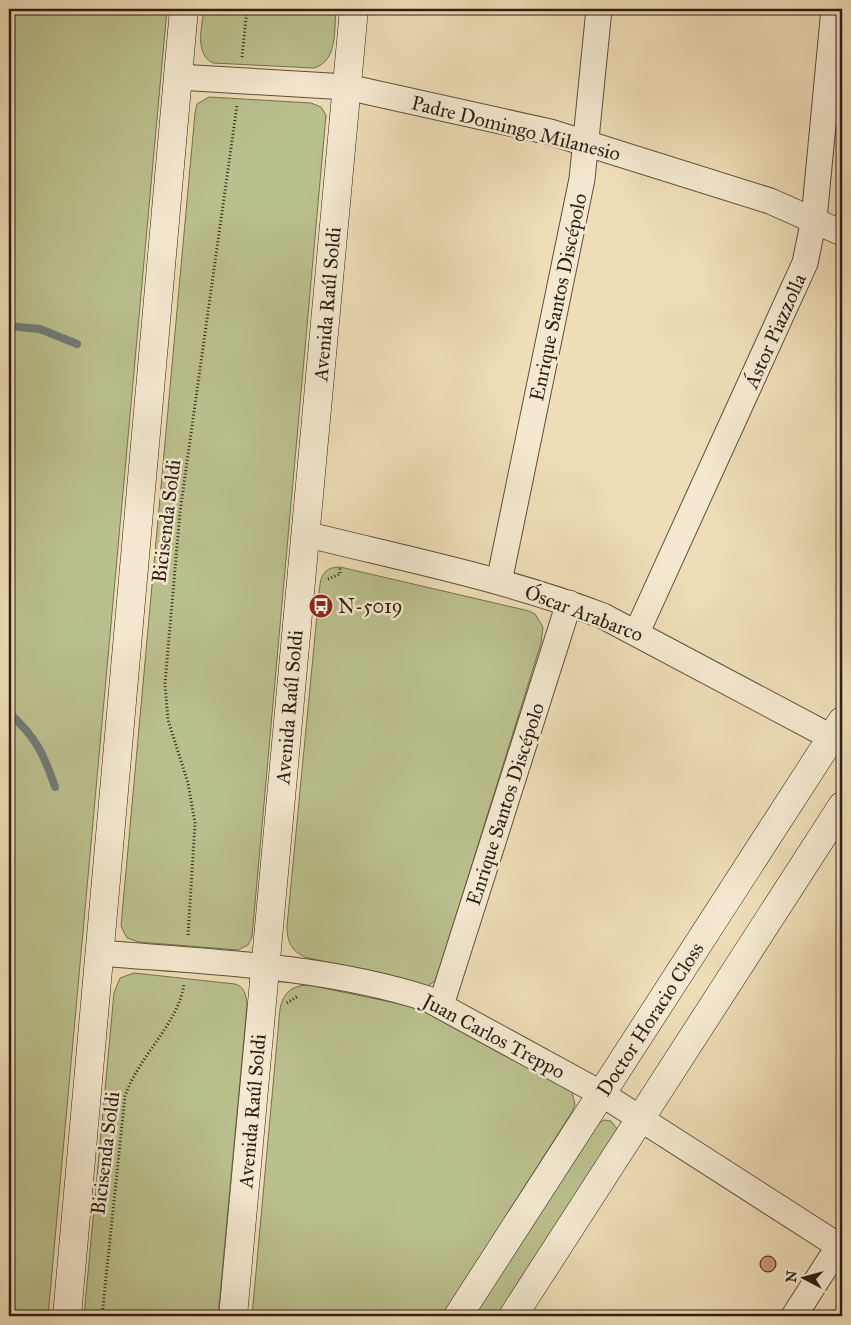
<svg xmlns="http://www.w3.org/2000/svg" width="851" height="1325" font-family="'IM FELL Great Primer',serif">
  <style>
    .green { fill: #bac08d; stroke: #747051 }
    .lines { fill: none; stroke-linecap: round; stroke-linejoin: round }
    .stream { stroke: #707c76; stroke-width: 8 }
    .building { fill: #d19473; stroke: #2d1f15 }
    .street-casing { stroke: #5d4e3e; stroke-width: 27 }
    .secondary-casing { stroke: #2d1f15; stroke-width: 29 }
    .path { stroke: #2d1f15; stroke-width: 3; stroke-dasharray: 1 2.5; stroke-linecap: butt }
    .street { stroke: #f4e9d0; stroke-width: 25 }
    .secondary { stroke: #f4e9d0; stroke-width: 28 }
    .labels { text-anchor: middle; stroke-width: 5; stroke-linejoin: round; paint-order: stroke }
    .street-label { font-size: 20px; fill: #2d1f15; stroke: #f4e9d0 }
    .poi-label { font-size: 20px; fill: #2d1f15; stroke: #f4e9d0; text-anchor: start }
  </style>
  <rect width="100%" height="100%" fill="#eeddb7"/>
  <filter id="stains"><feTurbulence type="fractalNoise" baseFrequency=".004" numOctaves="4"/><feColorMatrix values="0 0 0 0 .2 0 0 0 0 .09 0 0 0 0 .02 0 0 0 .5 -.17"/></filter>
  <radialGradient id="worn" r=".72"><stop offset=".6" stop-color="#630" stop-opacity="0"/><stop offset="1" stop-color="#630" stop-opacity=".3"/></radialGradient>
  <!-- green -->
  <path class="green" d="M 9,9 L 167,9 L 48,1316 L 9,1316 Z
    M 204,9 L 336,9 C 334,29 338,61 314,68 L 213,63 C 194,54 202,26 204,9 Z
    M 209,97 L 311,103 L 321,107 L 326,115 L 252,937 L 248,945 L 238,950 L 139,942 L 127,938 L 121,926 L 195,113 L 197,104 Z
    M 340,567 L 529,611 L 535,614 L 543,627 L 541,643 L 438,974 L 435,981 L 428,986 L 305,957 C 291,951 287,941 287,926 L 320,584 C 322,572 328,567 340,567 Z
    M 134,973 L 235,984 C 245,987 246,995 247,1005 L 218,1316 L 84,1316 L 114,993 L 120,978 Z
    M 309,985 L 429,1010 L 572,1092 L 575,1105 L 572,1112 L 442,1316 L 252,1316 L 280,1009 C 283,993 292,985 309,985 Z
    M 604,1120 L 611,1121 L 618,1130 L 501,1316 L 473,1316 L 597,1124 Z"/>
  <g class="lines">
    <!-- stream -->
    <path class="stream" d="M 9,326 L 40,329 L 77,344
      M 9,713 C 35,736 44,754 55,787"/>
  </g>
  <!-- building -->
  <path class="building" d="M760 1264a8 8 0 1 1 16 0a8 8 0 1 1-16 0Z"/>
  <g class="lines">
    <defs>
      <path id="street" d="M 178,77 L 347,87 L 550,132 L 770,201 L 842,233
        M 305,534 C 405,559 507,579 603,616 L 842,743
        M 499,582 L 582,179 L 599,9
        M 637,632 L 805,263 L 814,219 L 834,9
        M 99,953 C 209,962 322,965 428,999 L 602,1094 L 842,1248
        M 441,1005 L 569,603
        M 794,1316 L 842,1241"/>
      <path id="secondary" d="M 67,1316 L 184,9
        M 233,1316 L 354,9
        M 458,1316 L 842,721
        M 513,1316 L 842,806"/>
    </defs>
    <!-- street casing -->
    <use href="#street" class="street-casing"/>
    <!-- secondary casing -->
    <use href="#secondary" class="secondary-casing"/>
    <!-- path -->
    <path class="path" d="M 242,57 L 247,9
      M 328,579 L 340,574 L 340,568
      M 188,935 L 195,823 L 188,783 L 168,720 L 165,684 L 180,512 L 237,105
      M 287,1003 L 298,996
      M 102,1316 L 125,1096 C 138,1057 179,1023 184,984"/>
    <!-- street -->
    <use href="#street" class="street"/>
    <!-- secondary -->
    <use href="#secondary" class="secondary"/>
  </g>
  <!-- icons -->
  <defs>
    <symbol id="bus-disc" viewBox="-11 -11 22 22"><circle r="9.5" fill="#8f2418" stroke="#f4e9d0"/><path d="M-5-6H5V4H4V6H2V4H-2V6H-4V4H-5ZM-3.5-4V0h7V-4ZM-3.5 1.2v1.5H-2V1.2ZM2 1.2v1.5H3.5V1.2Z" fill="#fff"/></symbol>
  </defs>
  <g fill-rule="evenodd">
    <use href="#bus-disc" x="307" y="592" width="28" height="28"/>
  </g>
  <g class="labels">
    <!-- street labels -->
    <g class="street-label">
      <text transform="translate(516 128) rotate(14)" y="7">Padre Domingo Milanesio</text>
      <text transform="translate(558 297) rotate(-78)" y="7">Enrique Santos Discépolo</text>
      <text transform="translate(327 304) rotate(-85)" y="7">Avenida Raúl Soldi</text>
      <text transform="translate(775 331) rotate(-66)" y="7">Ástor Piazzolla</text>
      <text transform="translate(166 521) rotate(-83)" y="7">Bicisenda Soldi</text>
      <text transform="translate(584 613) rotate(21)" y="7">Óscar Arabarco</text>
      <text transform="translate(289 707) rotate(-85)" y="7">Avenida Raúl Soldi</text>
      <text transform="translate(505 804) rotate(-72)" y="7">Enrique Santos Discépolo</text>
      <text transform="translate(650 1019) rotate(-57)" y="7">Doctor Horacio Closs</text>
      <text transform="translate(494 1036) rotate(28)" y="7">Juan Carlos Treppo</text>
      <text transform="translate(252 1111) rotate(-85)" y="7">Avenida Raúl Soldi</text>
      <text transform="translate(105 1153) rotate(-83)" y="7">Bicisenda Soldi</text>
    </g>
    <!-- poi labels -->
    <g class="poi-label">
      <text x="338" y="613">N-5019</text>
    </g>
  </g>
  <!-- margin -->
  <rect width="851" height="1325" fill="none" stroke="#eeddb7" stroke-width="30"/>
  <rect x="10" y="10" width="831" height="1305" fill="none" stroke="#2d1f15" stroke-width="2.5"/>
  <rect x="15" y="15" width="821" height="1295" fill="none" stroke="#2d1f15"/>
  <!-- north arrow -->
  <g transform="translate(804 1278) rotate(276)" stroke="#f4e9d0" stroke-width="4" paint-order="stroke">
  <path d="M0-4L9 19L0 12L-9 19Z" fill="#2d1f15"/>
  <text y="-8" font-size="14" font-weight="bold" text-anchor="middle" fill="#2d1f15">N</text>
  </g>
  <rect width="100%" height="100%" filter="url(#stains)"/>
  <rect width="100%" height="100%" fill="url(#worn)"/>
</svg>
